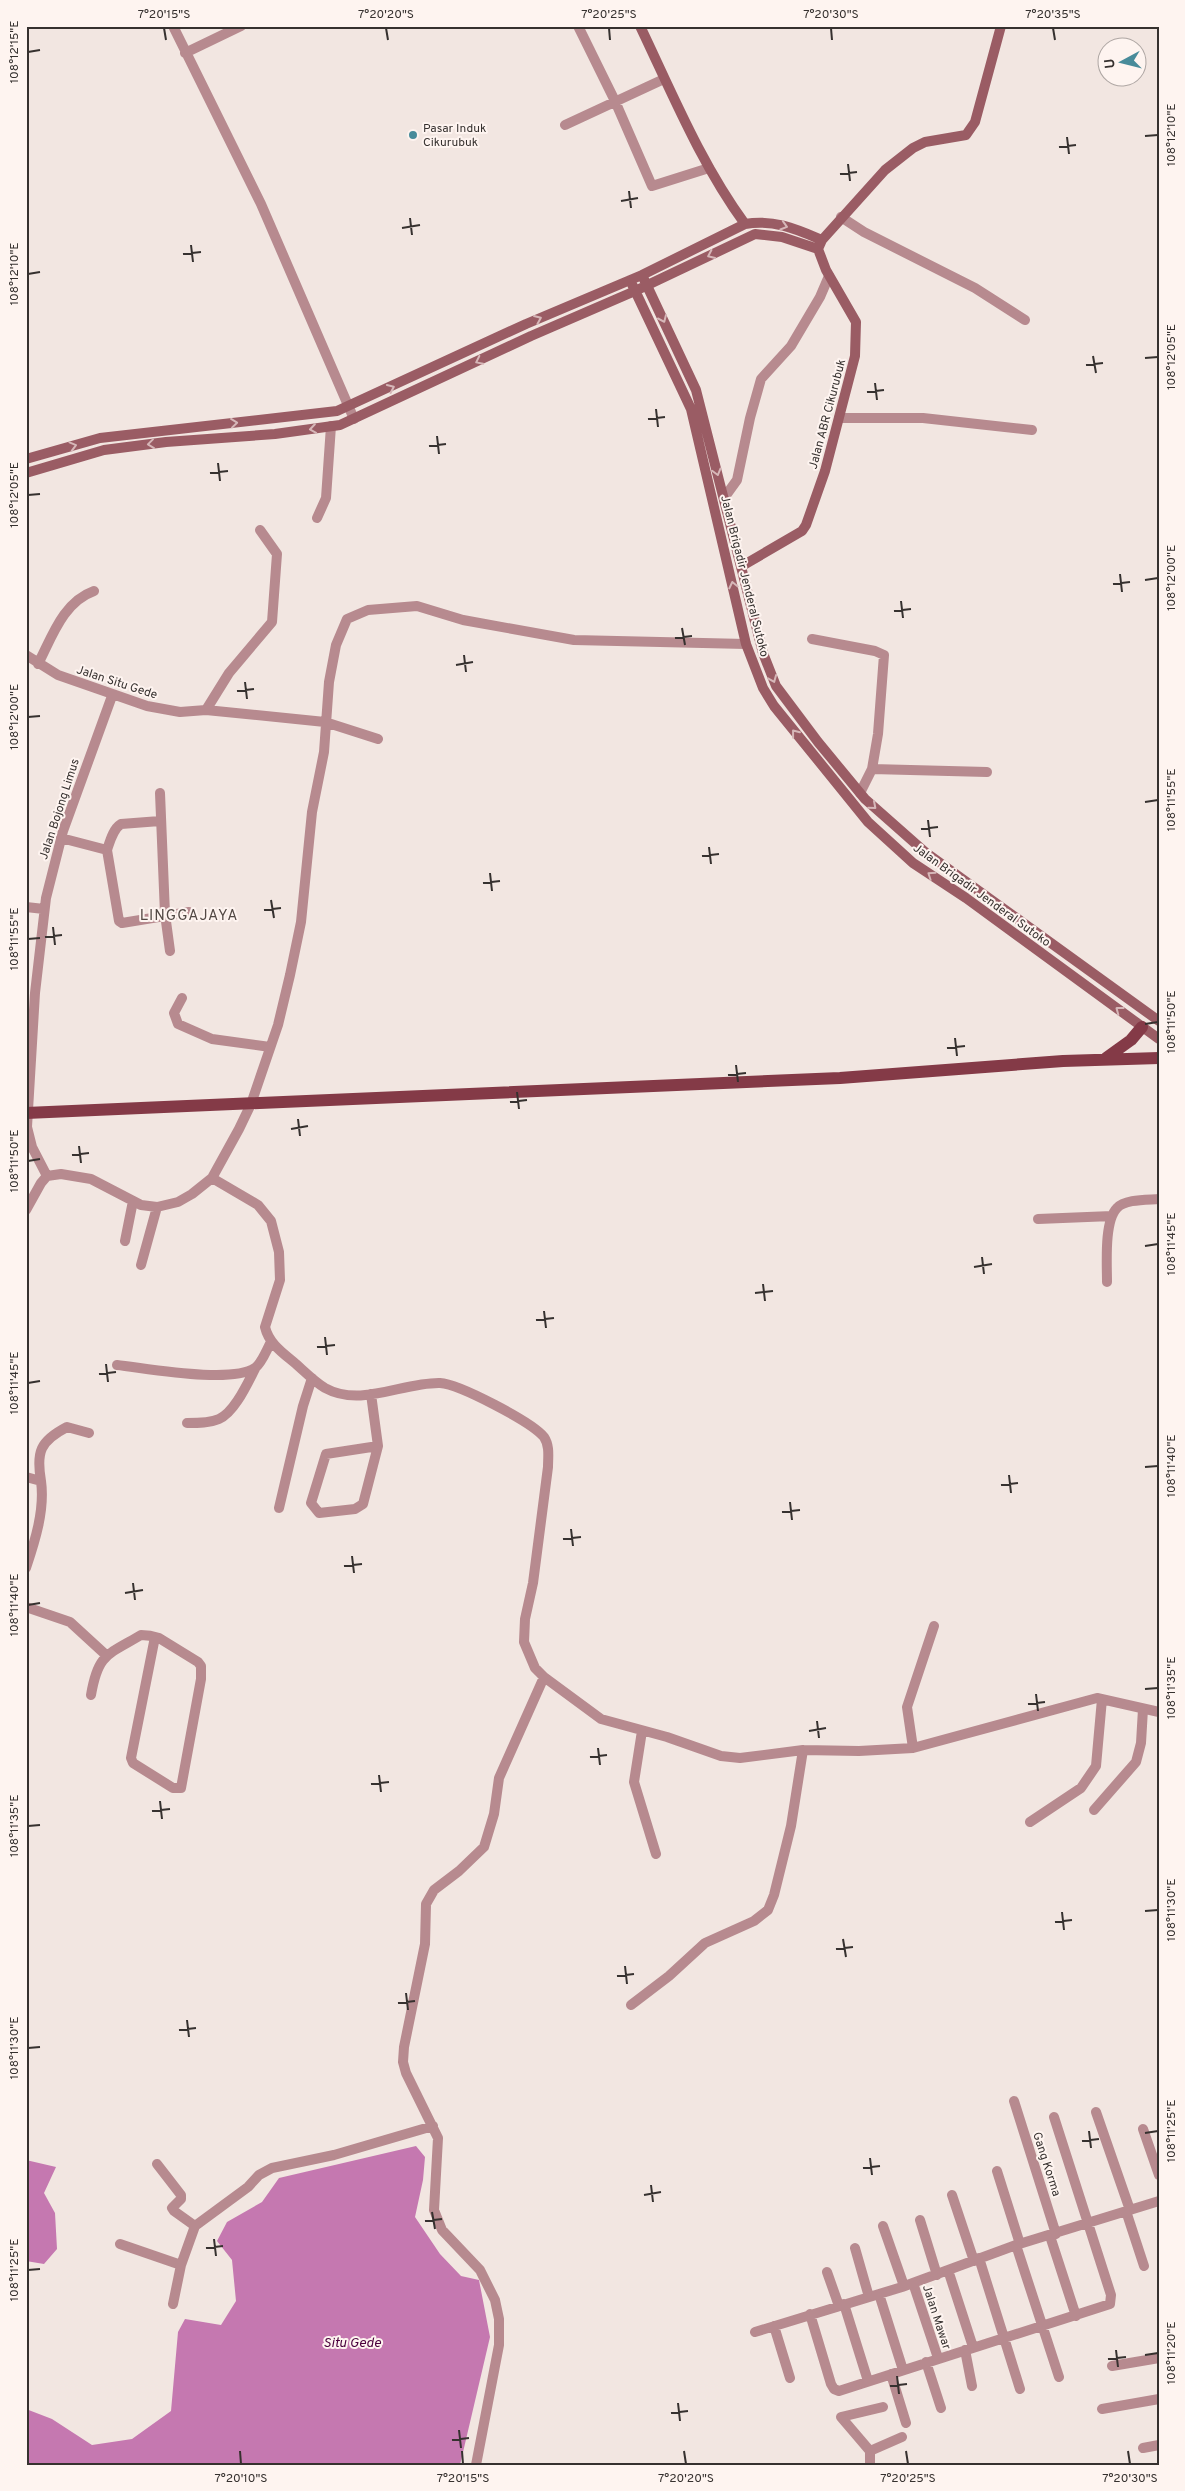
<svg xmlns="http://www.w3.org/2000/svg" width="1185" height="2491" font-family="Overpass,sans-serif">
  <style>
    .water { fill: #c578b0 }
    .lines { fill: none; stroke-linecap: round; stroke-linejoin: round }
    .street { stroke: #b78a8f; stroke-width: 10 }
    .secondary { stroke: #9a5c64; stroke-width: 10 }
    .primary { stroke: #843a47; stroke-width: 12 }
    .oneway { stroke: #d6b7b8 }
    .ticks { fill: none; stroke: #36312f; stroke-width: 2 }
    .poi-dot { fill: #488b9a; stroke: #fef4f0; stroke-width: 2 }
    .labels { text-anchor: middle; stroke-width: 4; stroke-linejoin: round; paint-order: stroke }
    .poi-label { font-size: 12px; fill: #36312f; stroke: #fef4f0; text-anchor: start }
    .street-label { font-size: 12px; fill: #36312f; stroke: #fef4f0 }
    .water-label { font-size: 14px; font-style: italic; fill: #4b023e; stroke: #fef4f0 }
    .quarter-label { font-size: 15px; letter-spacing: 1px; fill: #524844; stroke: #fef4f0 }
    .neatline { fill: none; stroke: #36312f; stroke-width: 2 }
    .ticks-label { font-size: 12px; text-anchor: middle; fill: #36312f }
  </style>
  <rect width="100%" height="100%" fill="#f2e6e1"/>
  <!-- water -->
  <path class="water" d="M 416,2146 L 425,2157 L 423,2180 L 415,2217 L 440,2254 L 461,2276 L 479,2280 L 490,2337 L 460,2465 L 26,2465 L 26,2409 L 52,2419 L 92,2445 L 132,2439 L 171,2411 L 178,2332 L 185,2319 L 221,2325 L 236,2301 L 232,2260 L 217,2241 L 227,2222 L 262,2202 L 279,2178 Z
    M 26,2160 L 56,2167 L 44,2193 L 55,2213 L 57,2249 L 44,2264 L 26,2261 Z"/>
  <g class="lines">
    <!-- street -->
    <path class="street" d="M 173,26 L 261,204 L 354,419
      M 578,26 L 615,101 L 652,186 L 709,168
      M 185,53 L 241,26
      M 565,125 L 664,79
      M 841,217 L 864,232 L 975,288 L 1025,320
      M 839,418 L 923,418 L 1032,430
      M 724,498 L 737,480 L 750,418 L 761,379 L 791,346 L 820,297 L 829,276
      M 317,518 L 326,498 L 331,426
      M 812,639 L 875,651 L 884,655 L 878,734 L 872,769 L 860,793
      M 26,655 L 58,675 L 147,706 L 180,712 L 206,710 L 325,722 L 378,739
      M 38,664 C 52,637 63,602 94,591
      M 206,710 L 229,673 L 272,622 L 277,554 L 260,530
      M 872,769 L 987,772
      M 160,793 L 165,914 L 170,951
      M 160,821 L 121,824 C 113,829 110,841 107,850 L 119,921 L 122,923 L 189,912
      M 61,838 L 107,850
      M 26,907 L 44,909
      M 182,998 L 174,1013 L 178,1024 L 212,1039 L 270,1047
      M 47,1176 L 32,1147 L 27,1127 L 35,993 L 46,898 L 63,831 L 112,696
      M 212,1178 L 258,1205 L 271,1221 L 279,1252 L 280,1280 L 265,1327 C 269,1344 283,1353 296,1364 C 305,1372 315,1382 325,1388 C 361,1408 403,1382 440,1383 C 459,1384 532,1422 544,1437 C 550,1446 548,1457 548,1467 L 533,1583 L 525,1619 L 524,1642 L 535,1668 L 544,1677 L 601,1719 L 667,1737 L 721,1756 L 740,1758 L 803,1750 L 859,1751 L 913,1748 L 1097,1698 L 1159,1712
      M 26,1210 L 41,1183 L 47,1176 L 61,1174 L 91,1179 L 141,1205 L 157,1207 L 178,1202 L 192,1194 L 212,1178 L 239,1129 L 251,1104 L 278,1025 L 290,975 L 301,922 L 312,812 L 324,752 L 329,682 L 336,645 L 347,619 L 368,610 L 417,606 L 463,620 L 574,640 L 746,644
      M 1038,1219 L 1112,1216
      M 125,1241 L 133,1201
      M 141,1265 L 157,1207
      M 1107,1282 C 1107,1264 1104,1221 1117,1208 C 1125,1199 1147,1200 1159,1199
      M 117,1365 C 146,1368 231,1384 255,1368 C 262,1363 267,1349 271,1342
      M 371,1394 L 378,1446 L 363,1504 L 355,1509 L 319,1513 L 311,1503 L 326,1454 L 378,1446
      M 187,1423 C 198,1423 210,1423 219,1419 C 235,1412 248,1382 256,1367
      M 26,1477 L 41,1481 C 45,1510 35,1541 26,1568
      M 41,1481 C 36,1452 40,1441 67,1427 L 89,1433
      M 279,1508 L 303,1406 L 312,1378
      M 26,1607 L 70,1622 L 106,1655
      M 91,1695 C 98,1654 107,1655 141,1635 C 148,1635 153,1636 159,1638 L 198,1662 L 201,1666 L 201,1679 L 181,1788 L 173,1788 L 133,1763 L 131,1758 L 155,1637
      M 642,1731 L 634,1782 L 656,1854
      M 913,1748 L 907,1707 L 934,1626
      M 1094,1810 L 1136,1762 L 1141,1743 L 1143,1709
      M 1030,1822 L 1081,1788 L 1096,1766 L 1102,1699
      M 631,2005 L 669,1976 L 705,1943 L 754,1921 L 768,1910 L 774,1895 L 791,1826 L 803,1750
      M 1014,2101 L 1056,2234
      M 1096,2112 L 1130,2210
      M 1143,2129 L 1159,2175
      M 157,2164 L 181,2195 L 181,2199 L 172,2208 L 174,2211 L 195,2226
      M 997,2171 L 1020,2244
      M 952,2195 L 974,2261
      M 1126,2211 L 1144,2266
      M 920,2220 L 937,2275
      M 883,2226 L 904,2286
      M 1050,2236 L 1076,2316
      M 120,2244 L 181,2265
      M 1016,2245 L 1059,2377
      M 855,2248 L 869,2297
      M 979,2258 L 1020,2389
      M 948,2270 L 973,2347
      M 827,2272 L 839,2306
      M 913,2283 L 938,2358
      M 879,2294 L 903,2370
      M 173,2304 L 181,2265 L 195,2226 L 248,2187 L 259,2175 L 272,2168 L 334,2155 L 433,2126
      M 844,2304 L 868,2381
      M 810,2314 L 831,2384 L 834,2389 L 839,2391 L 1110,2304 L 1111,2295 L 1054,2117
      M 774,2326 L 790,2378
      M 755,2332 L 902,2287 L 1016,2245 L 1159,2201
      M 965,2350 L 972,2386
      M 926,2362 L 941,2408
      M 1112,2366 L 1159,2358
      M 891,2374 L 906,2423
      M 1102,2409 L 1159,2399
      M 1143,2448 L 1159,2445
      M 870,2451 L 902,2437
      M 476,2465 L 499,2345 L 499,2319 L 495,2300 L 480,2270 L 442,2230 L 434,2210 L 438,2138 L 406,2073 L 403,2062 L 404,2047 L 425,1944 L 426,1904 L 434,1890 L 459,1871 L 484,1847 L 494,1814 L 499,1778 L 544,1677
      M 870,2465 L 870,2451 L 841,2417 L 883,2407"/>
    <!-- secondary -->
    <path class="secondary" d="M 640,26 C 672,93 701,164 745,224
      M 642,275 L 696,390 L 763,653 L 776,686 L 818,742 L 865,799 L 925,852 L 1159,1021
      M 630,280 L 691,409 L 746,644 L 763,688 L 774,706 L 868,822 L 913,863 L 966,898 L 1159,1039
      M 26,459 L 100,438 L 337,411 L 526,324 L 642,275 L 745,224 C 774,219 796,229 822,240
      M 26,473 L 104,450 L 166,442 L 275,434 L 340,425 L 531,336 L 635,291 L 755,234 L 782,237 L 818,249
      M 742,566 L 802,531 L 806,525 L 825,471 L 855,356 L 856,322 L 826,270 L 818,249 L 822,240 L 885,170 L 913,148 L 925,142 L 966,135 L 975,122 L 1001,26"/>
    <!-- primary -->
    <path class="primary" d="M 1106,1058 L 1131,1040 L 1142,1027
      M 26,1113 L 840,1078 L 1063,1061 L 1159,1058"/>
  </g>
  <!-- one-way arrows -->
  <defs><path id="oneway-chevron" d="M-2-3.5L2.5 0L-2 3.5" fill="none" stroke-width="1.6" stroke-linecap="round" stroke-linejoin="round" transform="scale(1.25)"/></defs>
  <g class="oneway">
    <use href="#oneway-chevron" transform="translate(784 226) rotate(17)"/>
    <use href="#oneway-chevron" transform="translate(711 255) rotate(155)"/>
    <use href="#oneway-chevron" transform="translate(538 319) rotate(-23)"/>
    <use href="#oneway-chevron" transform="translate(663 319) rotate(66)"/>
    <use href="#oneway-chevron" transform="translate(479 361) rotate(154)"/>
    <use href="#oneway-chevron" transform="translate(391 388) rotate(-25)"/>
    <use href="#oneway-chevron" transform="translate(234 423) rotate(-6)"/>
    <use href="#oneway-chevron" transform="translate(313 429) rotate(172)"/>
    <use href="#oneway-chevron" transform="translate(151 444) rotate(173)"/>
    <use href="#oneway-chevron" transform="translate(73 446) rotate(-15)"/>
    <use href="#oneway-chevron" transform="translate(717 472) rotate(75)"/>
    <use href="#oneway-chevron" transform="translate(733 585) rotate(-103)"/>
    <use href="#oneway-chevron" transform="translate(773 679) rotate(68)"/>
    <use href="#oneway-chevron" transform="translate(795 733) rotate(-128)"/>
    <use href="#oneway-chevron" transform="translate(873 806) rotate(41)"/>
    <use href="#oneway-chevron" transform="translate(931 875) rotate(-146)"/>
    <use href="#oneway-chevron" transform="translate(1119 1010) rotate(-143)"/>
  </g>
  <!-- ticks -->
  <path class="ticks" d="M 164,28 L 166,40M 386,28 L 388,40M 609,28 L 610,40M 831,28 L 832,40M 1053,28 L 1055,40M 28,52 L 40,50M 1145,136 L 1158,135M 1067,137 L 1069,154M 1059,147 L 1076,145M 848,164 L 850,181M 840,174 L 857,172M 629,191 L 631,208M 621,201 L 638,198M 410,218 L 412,235M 402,228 L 420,225M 191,245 L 193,262M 183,254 L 201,252M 28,274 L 40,272M 1093,356 L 1096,373M 1145,358 L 1158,357M 1086,365 L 1103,363M 875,383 L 877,400M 867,392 L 884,390M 656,409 L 658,427M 648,419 L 665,417M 437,436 L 439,454M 429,446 L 446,444M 218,463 L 220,481M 210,473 L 228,471M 28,495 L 40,494M 1120,574 L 1122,592M 1145,580 L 1158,578M 1113,584 L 1130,582M 901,601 L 903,618M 894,611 L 911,609M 682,628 L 685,645M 675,638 L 692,636M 464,655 L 466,672M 456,665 L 473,662M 245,682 L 247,699M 237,691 L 254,689M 28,717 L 40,716M 1145,802 L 1158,800M 928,820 L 930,837M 921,829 L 938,827M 709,847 L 711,864M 702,856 L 719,854M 490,873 L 492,891M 483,883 L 500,881M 271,900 L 274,918M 264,910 L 281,908M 53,927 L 55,945M 45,937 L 62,935M 28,939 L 40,938M 1145,1024 L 1158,1022M 955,1038 L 957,1056M 947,1048 L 965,1046M 736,1065 L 738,1082M 728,1075 L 746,1073M 517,1092 L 519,1109M 510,1102 L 527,1100M 298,1119 L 300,1136M 291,1129 L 308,1126M 79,1146 L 81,1163M 72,1155 L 89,1153M 28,1161 L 40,1159M 1145,1246 L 1158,1244M 982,1257 L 984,1274M 974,1267 L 992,1264M 763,1284 L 765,1301M 755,1293 L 773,1291M 544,1311 L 546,1328M 536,1320 L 554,1318M 325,1337 L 327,1355M 317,1347 L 335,1345M 106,1364 L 108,1382M 99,1374 L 116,1372M 28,1383 L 40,1381M 1145,1467 L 1158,1466M 1009,1475 L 1011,1493M 1001,1485 L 1018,1483M 790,1502 L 792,1520M 782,1512 L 800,1510M 571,1529 L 573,1546M 563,1539 L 581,1537M 352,1556 L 354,1573M 344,1566 L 362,1564M 133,1583 L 135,1600M 125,1593 L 143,1590M 28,1605 L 40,1603M 1145,1689 L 1158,1688M 1036,1694 L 1038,1711M 1028,1704 L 1045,1702M 817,1721 L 819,1738M 809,1731 L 826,1728M 598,1748 L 600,1765M 590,1757 L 607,1755M 379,1775 L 381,1792M 371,1784 L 389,1782M 160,1801 L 162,1819M 152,1811 L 170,1809M 28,1826 L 40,1825M 1145,1911 L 1158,1910M 1062,1912 L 1064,1930M 1055,1922 L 1072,1920M 843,1939 L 846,1957M 836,1949 L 853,1947M 625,1966 L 627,1984M 617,1976 L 634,1974M 406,1993 L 408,2010M 398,2003 L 415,2001M 187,2020 L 189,2037M 179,2030 L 196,2028M 28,2048 L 40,2047M 1089,2131 L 1091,2148M 1145,2133 L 1158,2131M 1082,2141 L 1099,2139M 870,2158 L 872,2175M 863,2168 L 880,2166M 651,2185 L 653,2202M 644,2195 L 661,2192M 432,2212 L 435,2229M 425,2221 L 442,2219M 214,2239 L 216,2256M 206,2248 L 223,2246M 28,2270 L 40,2269M 1116,2350 L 1118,2367M 1145,2355 L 1158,2353M 1108,2359 L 1126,2357M 897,2376 L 899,2394M 890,2386 L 907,2384M 678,2403 L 680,2421M 671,2413 L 688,2411M 459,2430 L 461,2448M 452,2440 L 469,2438M 240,2451 L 241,2464M 462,2451 L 463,2464M 684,2451 L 686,2464M 906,2451 L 908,2464M 1128,2451 L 1130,2464"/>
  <!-- markers -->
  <circle class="poi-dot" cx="413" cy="135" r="5"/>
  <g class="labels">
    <!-- poi labels -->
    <g class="poi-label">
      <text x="423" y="132">Pasar Induk<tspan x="423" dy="14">Cikurubuk</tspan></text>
    </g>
    <!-- street labels -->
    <g class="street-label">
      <text transform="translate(827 414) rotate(-75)" y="4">Jalan ABR Cikurubuk</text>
      <text transform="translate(745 576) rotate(76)" y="4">Jalan Brigadir Jenderal Sutoko</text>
      <text transform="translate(117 682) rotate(18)" y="4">Jalan Situ Gede</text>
      <text transform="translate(59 809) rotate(-72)" y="4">Jalan Bojong Limus</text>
      <text transform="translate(982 895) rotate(36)" y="4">Jalan Brigadir Jenderal Sutoko</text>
      <text transform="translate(1047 2164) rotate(72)" y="4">Gang Korma</text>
      <text transform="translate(937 2317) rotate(72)" y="4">Jalan Mawar</text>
    </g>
    <!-- water labels -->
    <g class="water-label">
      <text x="352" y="2347">Situ Gede</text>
    </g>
    <!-- quarter labels -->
    <g class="quarter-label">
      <text x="189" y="920">LINGGAJAYA</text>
    </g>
  </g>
  <!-- border -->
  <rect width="1185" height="2491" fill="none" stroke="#fef4f0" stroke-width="55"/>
  <!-- north arrow -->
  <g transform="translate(1122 62) rotate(263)"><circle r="24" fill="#fef4f0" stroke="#aea6a3"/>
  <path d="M0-4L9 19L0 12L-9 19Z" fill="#488b9a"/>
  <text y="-8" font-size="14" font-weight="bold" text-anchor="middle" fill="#36312f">U</text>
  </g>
  <rect x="28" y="28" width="1130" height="2436" class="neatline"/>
  <g class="ticks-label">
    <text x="164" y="18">7°20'15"S</text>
    <text x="386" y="18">7°20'20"S</text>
    <text x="609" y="18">7°20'25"S</text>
    <text x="831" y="18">7°20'30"S</text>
    <text x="1053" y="18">7°20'35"S</text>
    <text transform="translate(14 52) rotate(-90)" y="4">108°12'15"E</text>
    <text transform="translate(1171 135) rotate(-90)" y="4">108°12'10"E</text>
    <text transform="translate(14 274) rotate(-90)" y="4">108°12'10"E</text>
    <text transform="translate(1171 357) rotate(-90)" y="4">108°12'05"E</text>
    <text transform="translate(14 495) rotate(-90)" y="4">108°12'05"E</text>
    <text transform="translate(1171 578) rotate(-90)" y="4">108°12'00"E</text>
    <text transform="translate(14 717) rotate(-90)" y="4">108°12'00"E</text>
    <text transform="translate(1171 800) rotate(-90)" y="4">108°11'55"E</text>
    <text transform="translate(14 939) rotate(-90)" y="4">108°11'55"E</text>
    <text transform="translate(1171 1022) rotate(-90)" y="4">108°11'50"E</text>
    <text transform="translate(14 1161) rotate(-90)" y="4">108°11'50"E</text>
    <text transform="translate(1171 1244) rotate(-90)" y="4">108°11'45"E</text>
    <text transform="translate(14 1383) rotate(-90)" y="4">108°11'45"E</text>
    <text transform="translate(1171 1466) rotate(-90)" y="4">108°11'40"E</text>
    <text transform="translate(14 1605) rotate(-90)" y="4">108°11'40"E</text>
    <text transform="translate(1171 1688) rotate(-90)" y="4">108°11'35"E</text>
    <text transform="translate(14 1826) rotate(-90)" y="4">108°11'35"E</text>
    <text transform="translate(1171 1910) rotate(-90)" y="4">108°11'30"E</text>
    <text transform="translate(14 2048) rotate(-90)" y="4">108°11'30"E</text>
    <text transform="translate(1171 2131) rotate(-90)" y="4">108°11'25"E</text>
    <text transform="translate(14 2270) rotate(-90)" y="4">108°11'25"E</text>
    <text transform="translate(1171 2353) rotate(-90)" y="4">108°11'20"E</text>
    <text x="241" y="2482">7°20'10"S</text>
    <text x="463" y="2482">7°20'15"S</text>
    <text x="686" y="2482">7°20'20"S</text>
    <text x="908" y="2482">7°20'25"S</text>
    <text x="1130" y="2482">7°20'30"S</text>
  </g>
</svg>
